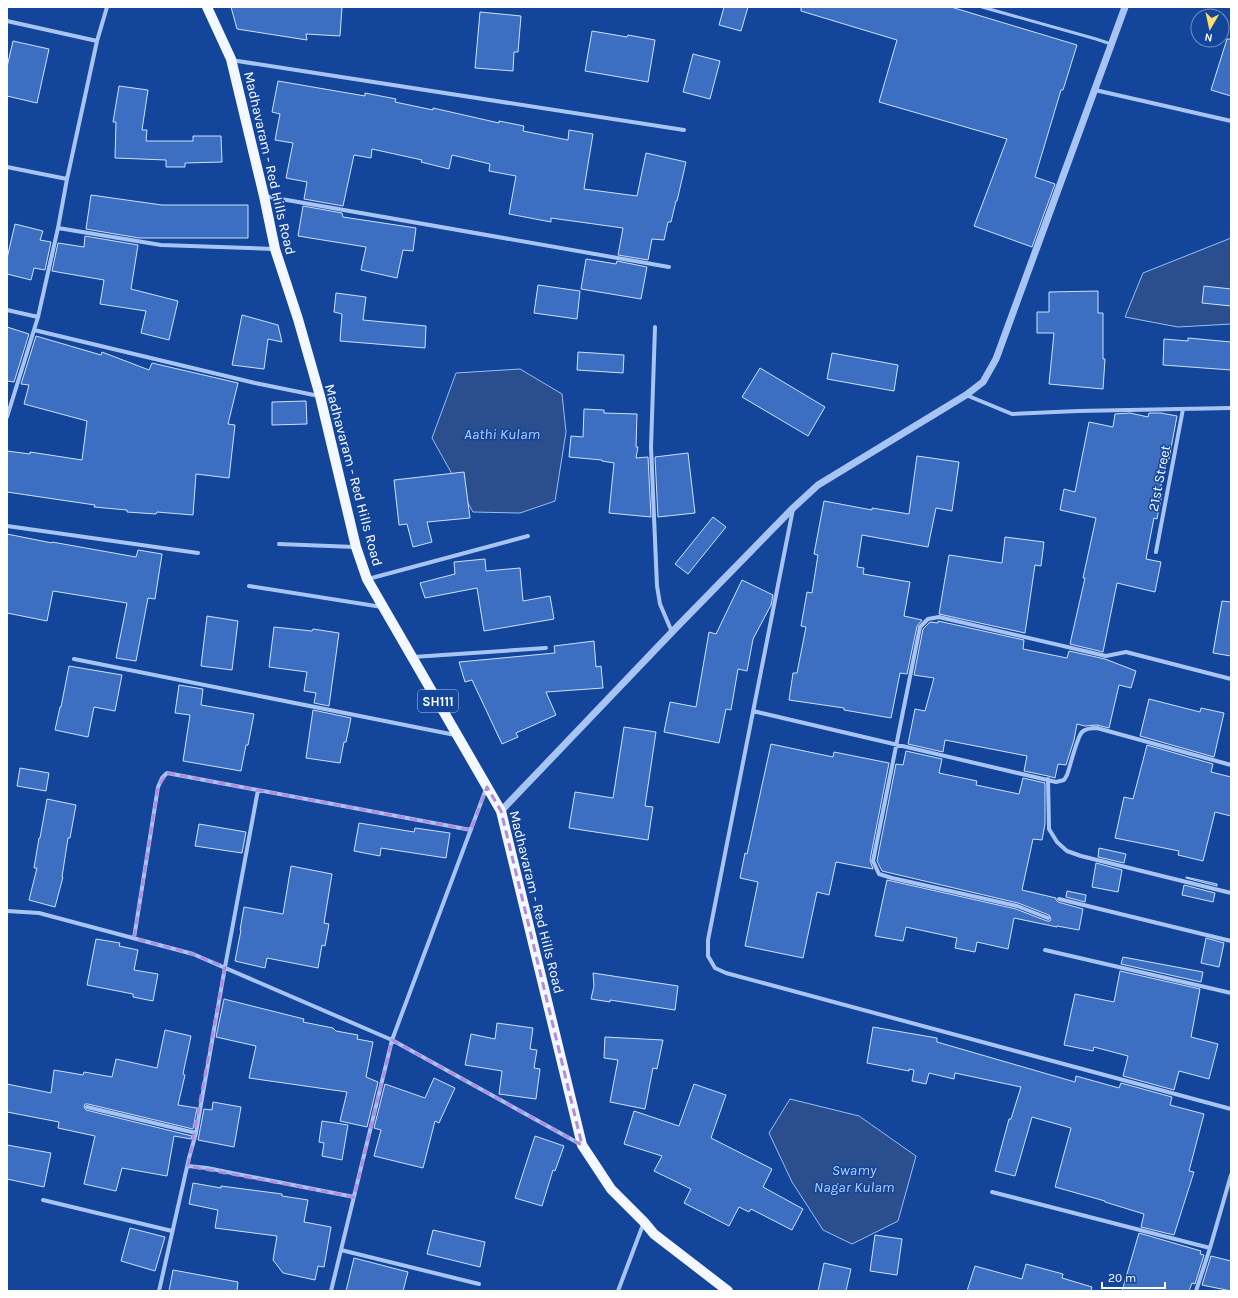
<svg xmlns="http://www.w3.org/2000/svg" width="1238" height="1298" font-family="Karla,sans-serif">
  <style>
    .water { fill: #2a4e8e; stroke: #99bef6 }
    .building { fill: #3c6fc1; stroke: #cfe1fd }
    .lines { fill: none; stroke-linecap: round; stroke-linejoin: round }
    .service { stroke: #a7c4f3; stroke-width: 3 }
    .minor { stroke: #a7c4f3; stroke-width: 4 }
    .tertiary { stroke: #a7c4f3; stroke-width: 7 }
    .primary { stroke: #f3f7ff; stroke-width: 10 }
    .marked { fill: none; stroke: #b68bdc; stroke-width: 3; stroke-dasharray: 8 5; stroke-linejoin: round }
    .labels { text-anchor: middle; stroke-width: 3; stroke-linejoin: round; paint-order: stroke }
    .shield { fill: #13459a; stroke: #b8c7e1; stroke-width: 1 }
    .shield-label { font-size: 13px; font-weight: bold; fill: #fff }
    .street-label { font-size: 14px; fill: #fff; stroke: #13459a }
    .water-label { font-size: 15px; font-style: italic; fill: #b3cffa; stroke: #13459a }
  </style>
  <rect width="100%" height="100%" fill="#13459a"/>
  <!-- water -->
  <path class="water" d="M 1231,238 L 1231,324 L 1178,327 L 1125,317 L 1143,273 Z
    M 520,369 L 562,394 L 566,432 L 555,501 L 520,513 L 473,512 L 432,438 L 456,373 Z
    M 790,1099 L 859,1116 L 916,1156 L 898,1221 L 852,1244 L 823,1230 L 792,1182 L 769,1133 Z"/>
  <!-- building -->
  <path class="building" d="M 231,7 L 342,7 L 340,36 L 306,34 L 307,40 L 237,29 Z
    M 724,7 L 748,7 L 741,31 L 719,25 Z
    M 801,7 L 951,7 L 1077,45 L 1063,90 L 1061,90 L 1035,177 L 1055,184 L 1032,247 L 974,226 L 1007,139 L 879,102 L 897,40 L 801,11 Z
    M 480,12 L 521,16 L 518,52 L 514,52 L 513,71 L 475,68 Z
    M 592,31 L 627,37 L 628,35 L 655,40 L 648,82 L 585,71 Z
    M 1227,39 L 1231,39 L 1231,96 L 1211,90 Z
    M 13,41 L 49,49 L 37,103 L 7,96 L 7,67 Z
    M 693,54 L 720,61 L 710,99 L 683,92 Z
    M 278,81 L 365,96 L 365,93 L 396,99 L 395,102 L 433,110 L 433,108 L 499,123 L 499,121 L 524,126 L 523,131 L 568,140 L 569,130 L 593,134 L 584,189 L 637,196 L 646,153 L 686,162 L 677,201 L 676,201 L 671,222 L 668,222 L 664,240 L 652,239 L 648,260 L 618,255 L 623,228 L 551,218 L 551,222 L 509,214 L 516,176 L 489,171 L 490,164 L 452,155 L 449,169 L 421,162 L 422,160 L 372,149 L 371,158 L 354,155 L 343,206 L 304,199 L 307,182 L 286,178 L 293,143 L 275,140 L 280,114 L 272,112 Z
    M 119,86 L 148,90 L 142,130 L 147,130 L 146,141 L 193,141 L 193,136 L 221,136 L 222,162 L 185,163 L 185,167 L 166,167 L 166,160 L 115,158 L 116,122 L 113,122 Z
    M 91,195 L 162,205 L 248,205 L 248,238 L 139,238 L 86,229 Z
    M 303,206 L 342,213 L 343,217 L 416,228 L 413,251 L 403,250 L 397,278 L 361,270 L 366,247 L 298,236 Z
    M 15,224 L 43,231 L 40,240 L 51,242 L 45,270 L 34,268 L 31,280 L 7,274 L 7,258 Z
    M 85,236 L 138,245 L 131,289 L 178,301 L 169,340 L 141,333 L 146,311 L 100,304 L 104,280 L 52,271 L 58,243 L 84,247 Z
    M 586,259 L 616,264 L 617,261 L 647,267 L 641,299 L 581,289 Z
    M 538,285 L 580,291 L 577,319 L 534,313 Z
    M 1204,286 L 1231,289 L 1231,306 L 1202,303 Z
    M 1098,291 L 1098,313 L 1103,313 L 1103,359 L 1105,359 L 1103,389 L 1049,384 L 1054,333 L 1037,333 L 1037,312 L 1049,312 L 1049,292 Z
    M 336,293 L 366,297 L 363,320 L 426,326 L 425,348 L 340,341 L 342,314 L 334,312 Z
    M 242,315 L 278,325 L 282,342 L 268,339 L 264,369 L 232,365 Z
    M 7,327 L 29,334 L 14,382 L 7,381 Z
    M 36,336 L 101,355 L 102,352 L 149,370 L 152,363 L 238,383 L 228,424 L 235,425 L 229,478 L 196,474 L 193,515 L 157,512 L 156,514 L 127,512 L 127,510 L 94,507 L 95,505 L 7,492 L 7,451 L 30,454 L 30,452 L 82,460 L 87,421 L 24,404 L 29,385 L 21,384 Z
    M 1188,338 L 1231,342 L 1231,370 L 1163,365 L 1164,339 L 1188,341 Z
    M 578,352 L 624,355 L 623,373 L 577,370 Z
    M 832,353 L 898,365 L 894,391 L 827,379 Z
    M 760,368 L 825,407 L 808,436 L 742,397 Z
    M 306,401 L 307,424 L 272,425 L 272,402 Z
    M 584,409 L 604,410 L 604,413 L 637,414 L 636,447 L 638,447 L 636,458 L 648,457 L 651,517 L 609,513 L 614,463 L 602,461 L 602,460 L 569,457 L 571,436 L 583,437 Z
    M 1130,413 L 1148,417 L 1149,413 L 1161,413 L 1177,416 L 1169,459 L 1167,458 L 1159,494 L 1162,494 L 1157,519 L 1154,518 L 1146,559 L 1161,562 L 1155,592 L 1117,583 L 1103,652 L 1070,644 L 1085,578 L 1083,578 L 1096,518 L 1060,510 L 1064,489 L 1075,492 L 1089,422 L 1113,427 L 1115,414 Z
    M 688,453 L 695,513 L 658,517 L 655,457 Z
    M 917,456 L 959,462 L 952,511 L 936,508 L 928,547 L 862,535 L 857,567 L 864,568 L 863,574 L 910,582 L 904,616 L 922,620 L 917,626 L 907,674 L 900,673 L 891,718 L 844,710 L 844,708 L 789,700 L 793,673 L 797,673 L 806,627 L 801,626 L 807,592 L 812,593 L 818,555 L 814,554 L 824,501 L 872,510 L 872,508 L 909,514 Z
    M 464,472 L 470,518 L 427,522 L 432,542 L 413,547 L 407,524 L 399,525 L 394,480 Z
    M 713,517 L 726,527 L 688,574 L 675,564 Z
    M 7,534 L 52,543 L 52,542 L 136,557 L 138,550 L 162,554 L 155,599 L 148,598 L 136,661 L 116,658 L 127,603 L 53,591 L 47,621 L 7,613 Z
    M 1005,537 L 1044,542 L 1041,566 L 1035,565 L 1025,633 L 939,614 L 949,555 L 1002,563 Z
    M 485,559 L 486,571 L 520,568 L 523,601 L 550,596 L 554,619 L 484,631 L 477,588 L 425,598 L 420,583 L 455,574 L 454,562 Z
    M 742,580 L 773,595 L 771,605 L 753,639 L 747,671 L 738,669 L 731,710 L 726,709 L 719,743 L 664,732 L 670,702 L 696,707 L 709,632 L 716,634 Z
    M 1222,601 L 1231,602 L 1231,656 L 1213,653 Z
    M 207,616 L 238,621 L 232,670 L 201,666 Z
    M 938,621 L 1024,640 L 1023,649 L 1067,658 L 1069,651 L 1105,659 L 1136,671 L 1131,688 L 1119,685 L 1109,728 L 1097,725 L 1085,726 L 1077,724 L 1074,740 L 1066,765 L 1058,764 L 1055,778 L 1048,776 L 1024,771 L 1027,756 L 945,740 L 943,752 L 908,744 L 915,709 L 925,711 L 934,678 L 914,675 L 923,629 L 930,622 L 938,623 Z
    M 274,627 L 312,631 L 313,629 L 339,633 L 329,706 L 314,703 L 316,693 L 304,691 L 307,672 L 269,667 Z
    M 594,641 L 596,667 L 601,666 L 603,688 L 546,692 L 556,715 L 516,733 L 518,737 L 502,744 L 472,680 L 465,682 L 459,662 L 555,653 L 554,646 Z
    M 69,666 L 122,675 L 115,711 L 94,707 L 88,737 L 55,730 L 60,707 L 61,707 Z
    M 179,685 L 203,689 L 201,705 L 254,714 L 248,745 L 246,745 L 241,771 L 183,761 L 190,715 L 175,713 Z
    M 1149,699 L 1200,712 L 1201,708 L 1224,713 L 1214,757 L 1140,736 Z
    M 313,710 L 351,718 L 346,742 L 344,742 L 340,763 L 306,758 Z
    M 624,727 L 656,732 L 645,806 L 653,807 L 648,840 L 569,828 L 575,792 L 613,798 Z
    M 771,744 L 833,757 L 834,752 L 889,763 L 870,860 L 873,869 L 836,862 L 829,895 L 817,892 L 803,958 L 745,946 L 758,882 L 740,878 L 745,853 L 747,854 Z
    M 1147,745 L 1213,764 L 1211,772 L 1231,777 L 1231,816 L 1215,812 L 1203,861 L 1178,855 L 1179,851 L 1115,838 L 1124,797 L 1133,799 Z
    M 906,751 L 942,759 L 939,773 L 977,781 L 976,785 L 1019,794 L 1023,778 L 1045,783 L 1045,824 L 1042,840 L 1033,839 L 1022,890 L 1056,898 L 1056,900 L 1058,902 L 1083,909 L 1079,930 L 1057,926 L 1057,927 L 1014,918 L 1008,949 L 977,942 L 975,952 L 955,948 L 957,938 L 906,927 L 903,941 L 875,936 L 887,880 L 1016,909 L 1047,921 L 1050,921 L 1051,919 L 1049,915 L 1018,903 L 882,871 L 877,861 L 896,764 L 903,765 Z
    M 20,768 L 49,773 L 46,791 L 17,786 Z
    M 47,799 L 76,805 L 70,838 L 68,838 L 62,877 L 63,877 L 55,907 L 29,900 L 37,868 L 34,868 L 39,838 L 40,838 Z
    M 359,823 L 414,832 L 415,828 L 450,833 L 446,858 L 381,848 L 380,856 L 354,851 Z
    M 199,824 L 246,832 L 242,853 L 195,846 Z
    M 1099,848 L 1126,854 L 1124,863 L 1098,857 Z
    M 1096,863 L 1122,870 L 1118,892 L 1092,887 Z
    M 291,866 L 332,874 L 324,923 L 329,924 L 325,946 L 322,945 L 318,968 L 267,958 L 265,968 L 235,961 L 241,930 L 240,930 L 244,907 L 283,914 Z
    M 1186,877 L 1217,884 L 1217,886 L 1186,878 Z
    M 1184,885 L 1215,893 L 1213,902 L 1182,895 Z
    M 1067,891 L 1086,895 L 1085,902 L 1066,897 Z
    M 1206,938 L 1224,943 L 1219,967 L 1201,963 Z
    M 96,939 L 120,943 L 119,946 L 138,950 L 134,970 L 158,974 L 153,1001 L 133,997 L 133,994 L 87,985 Z
    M 1123,957 L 1203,972 L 1201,982 L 1121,964 Z
    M 1120,971 L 1200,989 L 1191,1037 L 1218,1044 L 1209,1079 L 1179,1071 L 1174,1090 L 1123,1076 L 1128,1056 L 1094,1047 L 1093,1051 L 1064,1045 L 1075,994 L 1114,1002 Z
    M 593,973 L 678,986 L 675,1010 L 610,1000 L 610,1002 L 591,999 L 594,986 Z
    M 224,999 L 304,1019 L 303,1022 L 333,1028 L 336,1031 L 358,1035 L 357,1039 L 373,1042 L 366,1077 L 378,1082 L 367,1127 L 340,1121 L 347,1092 L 249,1078 L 256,1046 L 216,1037 Z
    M 497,1023 L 533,1028 L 530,1049 L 537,1050 L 534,1068 L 540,1069 L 536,1099 L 499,1094 L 502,1071 L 465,1065 L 471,1034 L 495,1039 Z
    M 873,1027 L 937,1038 L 937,1042 L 1075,1082 L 1076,1076 L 1119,1088 L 1121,1083 L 1172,1097 L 1170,1105 L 1204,1114 L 1189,1171 L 1194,1172 L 1174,1235 L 1141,1227 L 1144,1214 L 1105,1202 L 1105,1201 L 1055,1187 L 1071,1128 L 1032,1117 L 1015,1176 L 995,1171 L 1009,1119 L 1011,1119 L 1021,1087 L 955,1073 L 954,1079 L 929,1073 L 926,1084 L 912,1081 L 914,1070 L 909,1069 L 909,1071 L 867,1063 Z
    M 165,1030 L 191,1036 L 183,1074 L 185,1075 L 178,1105 L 197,1108 L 193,1129 L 88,1104 L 85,1104 L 84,1107 L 86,1110 L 192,1136 L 191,1139 L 174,1136 L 167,1176 L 122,1168 L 116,1191 L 84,1184 L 95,1136 L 58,1128 L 59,1122 L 7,1112 L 7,1084 L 51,1093 L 54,1070 L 83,1075 L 84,1072 L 112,1077 L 116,1059 L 157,1068 Z
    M 605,1037 L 663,1040 L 657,1069 L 653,1068 L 645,1109 L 610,1102 L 618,1060 L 604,1058 Z
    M 434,1078 L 455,1088 L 439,1123 L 435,1121 L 423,1168 L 374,1156 L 381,1130 L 374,1128 L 385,1084 L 425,1098 Z
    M 694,1084 L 726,1095 L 711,1138 L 772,1169 L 763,1187 L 803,1209 L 792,1230 L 751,1209 L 749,1212 L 739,1207 L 729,1226 L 684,1203 L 691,1189 L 654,1171 L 662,1156 L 624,1144 L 634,1111 L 679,1126 Z
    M 213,1102 L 241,1107 L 234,1147 L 198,1140 L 204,1109 L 212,1110 Z
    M 322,1121 L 348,1125 L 342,1160 L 322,1156 L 324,1143 L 319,1142 Z
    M 535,1136 L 564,1146 L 555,1171 L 553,1170 L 542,1206 L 515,1198 Z
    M 7,1145 L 51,1153 L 44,1187 L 7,1179 Z
    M 193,1183 L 221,1188 L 221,1186 L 282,1194 L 282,1196 L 308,1200 L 304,1222 L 331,1227 L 324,1267 L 318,1266 L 315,1280 L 283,1273 L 273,1260 L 277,1236 L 215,1228 L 218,1210 L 189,1204 Z
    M 130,1228 L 165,1237 L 155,1271 L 121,1261 Z
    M 433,1230 L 485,1242 L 480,1267 L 427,1254 Z
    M 1139,1233 L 1201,1251 L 1200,1254 L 1204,1255 L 1195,1284 L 1192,1283 L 1189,1291 L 1122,1291 Z
    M 875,1235 L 902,1239 L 897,1275 L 870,1271 Z
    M 1211,1256 L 1231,1261 L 1231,1291 L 1202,1285 Z
    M 354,1258 L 408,1272 L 403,1291 L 346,1291 Z
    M 824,1263 L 851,1269 L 846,1291 L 818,1291 Z
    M 1026,1264 L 1063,1274 L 1062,1278 L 1092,1287 L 1091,1291 L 967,1291 L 975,1266 L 1022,1279 Z
    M 173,1270 L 238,1282 L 237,1291 L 169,1291 Z"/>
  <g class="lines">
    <!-- service -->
    <path class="service" d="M 982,7 L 1096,39 L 1111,44"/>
    <!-- minor -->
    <path class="minor" d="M 7,21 L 97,41
      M 231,60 L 684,130
      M 1095,90 L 1231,121
      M 7,167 L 67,179 L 97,41 L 107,7
      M 264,196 L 669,267
      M 58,228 L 161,245 L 274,249
      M 7,310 L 38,317
      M 655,327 L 651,447 L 657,586 L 660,604 L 672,632
      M 34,330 L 255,383 L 319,396
      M 966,395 L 1012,414 L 1078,411 L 1231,408
      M 7,417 L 38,317 L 58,228 L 67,179
      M 793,509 L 708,940 L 708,956 L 715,968 L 726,973 L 1231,1109
      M 7,526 L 198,553
      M 279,544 L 355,547
      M 1156,552 L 1183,409
      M 368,579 L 528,536
      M 249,586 L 382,607
      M 413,657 L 546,648
      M 74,659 L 455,735
      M 753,711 L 1056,782 L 1064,780 L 1067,775 C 1070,767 1077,737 1082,732 C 1086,728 1092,728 1097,728 L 1231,765
      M 1048,779 L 1049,829 L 1057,842 L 1067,851 L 1081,856 L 1231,893
      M 1059,899 L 1231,941
      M 7,911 L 39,913 L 193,954 L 392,1040 L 486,789
      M 1048,918 L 1017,906 L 892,878 L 879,874 L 873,861 L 920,627 L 928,619 L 939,617 L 1106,656 L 1126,652 L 1231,679
      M 134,938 L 158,787 L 162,778 L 167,773 L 471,830
      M 1045,950 L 1231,993
      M 87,1107 L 196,1133
      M 188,1166 L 207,1168 L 354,1197
      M 992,1192 L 1210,1248
      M 43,1200 L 172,1231
      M 341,1250 L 479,1284
      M 159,1291 L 189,1158 L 196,1133 L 225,967 L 258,790
      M 331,1291 L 392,1040 L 580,1144
      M 618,1291 L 644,1222
      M 1196,1291 L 1210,1248 L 1231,1175"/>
    <!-- tertiary -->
    <path class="tertiary" d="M 501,811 L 672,632 L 793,508 L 818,485 L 966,395 L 983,382 L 996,359 L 1125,7"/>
    <!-- primary -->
    <path class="primary" d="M 207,7 L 231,59 L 264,196 L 275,249 L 298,319 L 320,396 L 356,547 L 367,579 L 501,811 L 582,1145 L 611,1189 L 644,1222 L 654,1234 L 728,1291"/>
  </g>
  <!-- marked area -->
  <path class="marked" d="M 167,773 L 471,830 L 487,787 L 501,811 L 582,1145 L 392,1040 L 354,1197 L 188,1166 L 225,967 L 193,954 L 134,938 L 158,787 Z"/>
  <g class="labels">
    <!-- shield labels -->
    <rect class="shield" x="418" y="690" width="40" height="22" rx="3"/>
    <g class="shield-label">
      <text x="438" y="706">SH111</text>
    </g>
    <!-- street labels -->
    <g class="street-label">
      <text transform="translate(270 163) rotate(77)" y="5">Madhavaram - Red Hills Road</text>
      <text transform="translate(354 475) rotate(75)" y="5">Madhavaram - Red Hills Road</text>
      <text transform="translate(1159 478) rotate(-79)" y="5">21st Street</text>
      <text transform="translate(537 902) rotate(76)" y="5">Madhavaram - Red Hills Road</text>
    </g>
    <!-- water labels -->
    <g class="water-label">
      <text x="502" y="439">Aathi Kulam</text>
      <text x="854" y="1175">Swamy<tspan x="854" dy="17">Nagar Kulam</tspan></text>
    </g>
  </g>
  <!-- border -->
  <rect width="1238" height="1298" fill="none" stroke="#ffffff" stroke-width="16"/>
  <!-- north arrow -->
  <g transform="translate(1210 28) rotate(189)"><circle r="19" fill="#13459a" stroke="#718fc2"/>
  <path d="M0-3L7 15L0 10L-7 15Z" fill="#ffdd69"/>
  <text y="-6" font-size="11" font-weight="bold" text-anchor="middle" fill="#ffffff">N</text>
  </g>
  <!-- scale -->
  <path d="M1102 1282v6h63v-6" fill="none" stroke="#ffffff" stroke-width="2"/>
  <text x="1108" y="1282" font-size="12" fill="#ffffff" stroke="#13459a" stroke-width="3" paint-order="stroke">20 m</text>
</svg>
